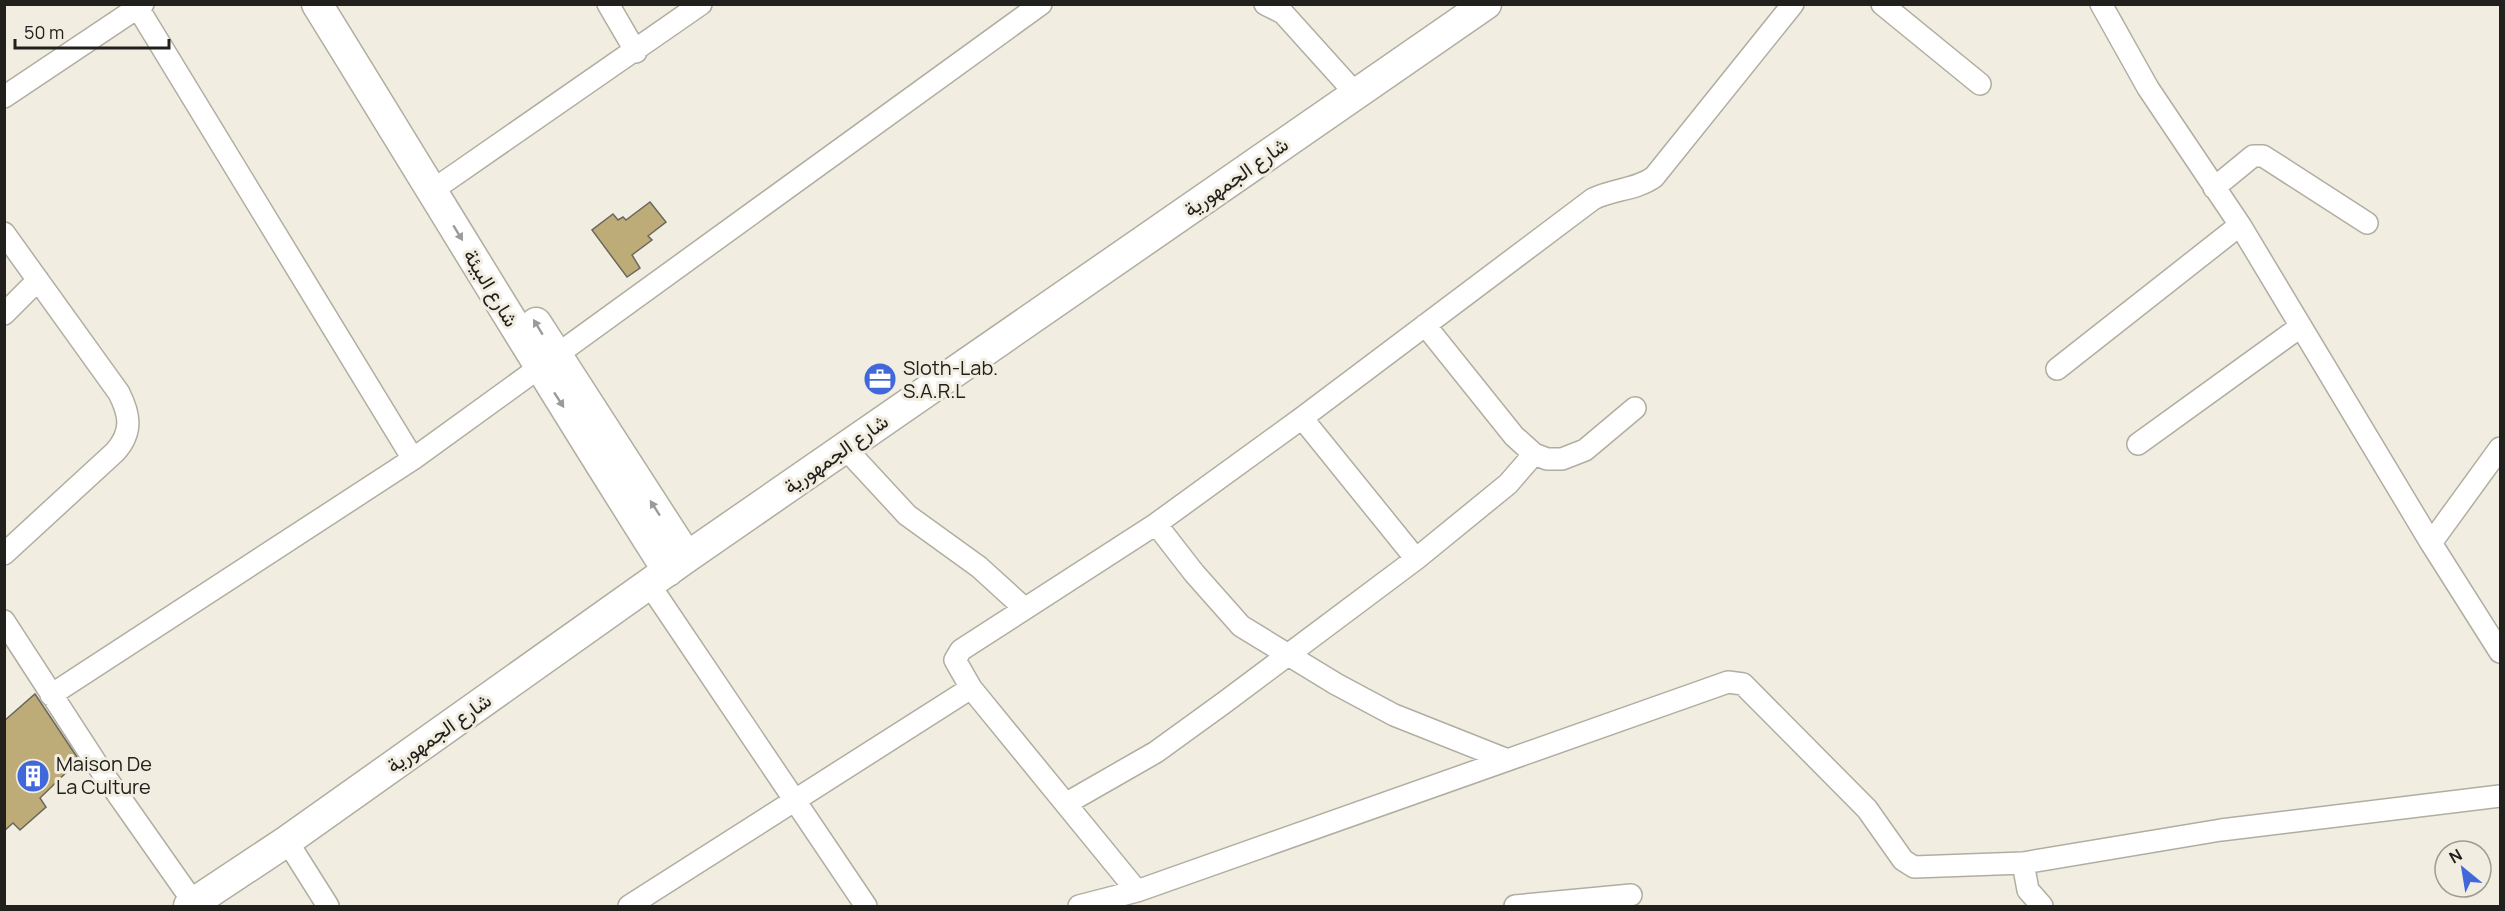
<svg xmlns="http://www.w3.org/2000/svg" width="2505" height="911" font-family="Manrope,Vazirmatn,sans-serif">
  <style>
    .building { fill: #bdac77; stroke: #6b675d; stroke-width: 1.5 }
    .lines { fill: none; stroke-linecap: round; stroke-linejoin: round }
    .street-casing { stroke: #b1ada1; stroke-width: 24 }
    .secondary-casing { stroke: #b1ada1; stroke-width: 33 }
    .street { stroke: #fff; stroke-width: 21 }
    .secondary { stroke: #fff; stroke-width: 30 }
    .oneway { fill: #9c9b99 }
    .labels { text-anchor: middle; stroke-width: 6; stroke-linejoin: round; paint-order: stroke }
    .street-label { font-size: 20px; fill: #22201c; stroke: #f1ede0 }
    .poi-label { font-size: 20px; fill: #22201c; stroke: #f1ede0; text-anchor: start }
  </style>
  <rect width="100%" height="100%" fill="#f1ede0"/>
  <!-- building -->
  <path class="building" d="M 650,202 L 666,222 L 648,236 L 652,240 L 632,255 L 640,268 L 627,277 L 592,230 L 613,214 L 618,220 L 623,217 L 626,220 Z
    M 35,694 L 79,760 L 40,798 L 46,807 L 20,830 L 13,823 L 4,831 L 4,721 Z"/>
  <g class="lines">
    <defs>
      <path id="street" d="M 608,4 L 636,52
        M 1265,4 L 1283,13 L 1356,94
        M 1882,4 L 1980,84
        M 2101,4 L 2148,88 L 2240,225 L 2431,543 L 2500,652
        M 138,8 L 413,459
        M 4,97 L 143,4
        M 2214,188 L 2253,156 L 2263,156 L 2367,223
        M 433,190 L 701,4
        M 4,233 L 119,393 C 130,415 133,432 115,452 L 4,554
        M 4,314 L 38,280
        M 1425,325 L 1514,436 L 1534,454 L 1547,459 L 1562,459 L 1585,450 L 1635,408
        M 2057,369 L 2240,225
        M 1302,418 L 1416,559
        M 2138,444 L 2300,327
        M 845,448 L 907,515 L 979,567 L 1024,608
        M 1156,524 L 1194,573 L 1241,626 L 1336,684 L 1394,715 L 1505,759
        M 2431,543 L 2500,448
        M 649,584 L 866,906
        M 4,621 L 102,772 L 194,903
        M 51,695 L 413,459 L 1041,4
        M 1067,803 L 1156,752 L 1225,702 L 1416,559 L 1508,484 L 1534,454
        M 287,841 L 328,906
        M 2023,863 L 2028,890 L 2042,906
        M 1137,891 L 971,688 L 955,660 L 961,650 L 1156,524 L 1302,418 L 1593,199 C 1613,189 1636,190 1654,177 L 1793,4
        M 629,906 L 971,688
        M 1079,906 L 1137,891 L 1728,682 L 1743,684 L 1867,809 L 1903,860 L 1914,867 L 2023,863 L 2221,830 L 2500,796
        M 1515,906 L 1631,895"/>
      <path id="secondary" d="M 317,4 C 434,193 548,383 668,571
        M 536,323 L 687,557
        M 189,906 L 287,841 L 687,557 L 1486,4"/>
    </defs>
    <!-- street casing -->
    <use href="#street" class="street-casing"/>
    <!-- secondary casing -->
    <use href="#secondary" class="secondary-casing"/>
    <!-- street -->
    <use href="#street" class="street"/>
    <!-- secondary -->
    <use href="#secondary" class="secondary"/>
  </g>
  <!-- one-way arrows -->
  <defs><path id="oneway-solid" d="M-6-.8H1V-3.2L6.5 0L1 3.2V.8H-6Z" transform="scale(1.5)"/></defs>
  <g class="oneway">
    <use href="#oneway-solid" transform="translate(458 233) rotate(59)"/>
    <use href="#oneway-solid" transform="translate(538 327) rotate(-121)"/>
    <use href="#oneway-solid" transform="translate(559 400) rotate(57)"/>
    <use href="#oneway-solid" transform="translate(655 508) rotate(-123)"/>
  </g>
  <!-- icons -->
  <defs>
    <symbol id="office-disc" viewBox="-11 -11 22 22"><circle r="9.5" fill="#4168da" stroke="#f1ede0"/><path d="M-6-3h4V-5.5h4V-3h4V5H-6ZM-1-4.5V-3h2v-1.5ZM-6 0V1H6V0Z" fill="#fff"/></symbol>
    <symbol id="building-disc" viewBox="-11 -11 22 22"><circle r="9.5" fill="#4168da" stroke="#f1ede0"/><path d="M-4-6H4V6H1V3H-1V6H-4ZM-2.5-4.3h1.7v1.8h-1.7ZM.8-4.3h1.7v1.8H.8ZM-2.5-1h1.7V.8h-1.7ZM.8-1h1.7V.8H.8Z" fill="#fff"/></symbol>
  </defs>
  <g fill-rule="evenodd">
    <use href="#office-disc" x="861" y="360" width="38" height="38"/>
    <use href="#building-disc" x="14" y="757" width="38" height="38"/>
  </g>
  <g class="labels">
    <!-- street labels -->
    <g class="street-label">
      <text transform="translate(1236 177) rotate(-35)" y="7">شارع الجمهورية</text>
      <text transform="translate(491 288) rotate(59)" y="7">شارع البيئة</text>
      <text transform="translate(836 454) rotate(-35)" y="7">شارع الجمهورية</text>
      <text transform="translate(439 733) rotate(-35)" y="7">شارع الجمهورية</text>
    </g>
    <!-- poi labels -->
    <g class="poi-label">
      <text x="903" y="375">Sloth-Lab.<tspan x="903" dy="23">S.A.R.L</tspan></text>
      <text x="56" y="771">Maison De<tspan x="56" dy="23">La Culture</tspan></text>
    </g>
  </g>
  <!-- border -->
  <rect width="2505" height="911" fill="none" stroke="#22201c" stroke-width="12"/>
  <!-- north arrow -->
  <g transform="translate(2463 869) rotate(330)"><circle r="28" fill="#f1ede0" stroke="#9e9b92" stroke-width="1.5"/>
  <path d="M0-4.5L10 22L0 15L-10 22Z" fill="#4168da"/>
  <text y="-9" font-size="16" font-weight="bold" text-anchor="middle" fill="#22201c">N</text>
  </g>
  <!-- scale -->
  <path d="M15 39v9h154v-9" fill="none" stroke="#22201c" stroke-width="3"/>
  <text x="24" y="39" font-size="18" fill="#22201c" stroke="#f1ede0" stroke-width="4.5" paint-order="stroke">50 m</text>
</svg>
